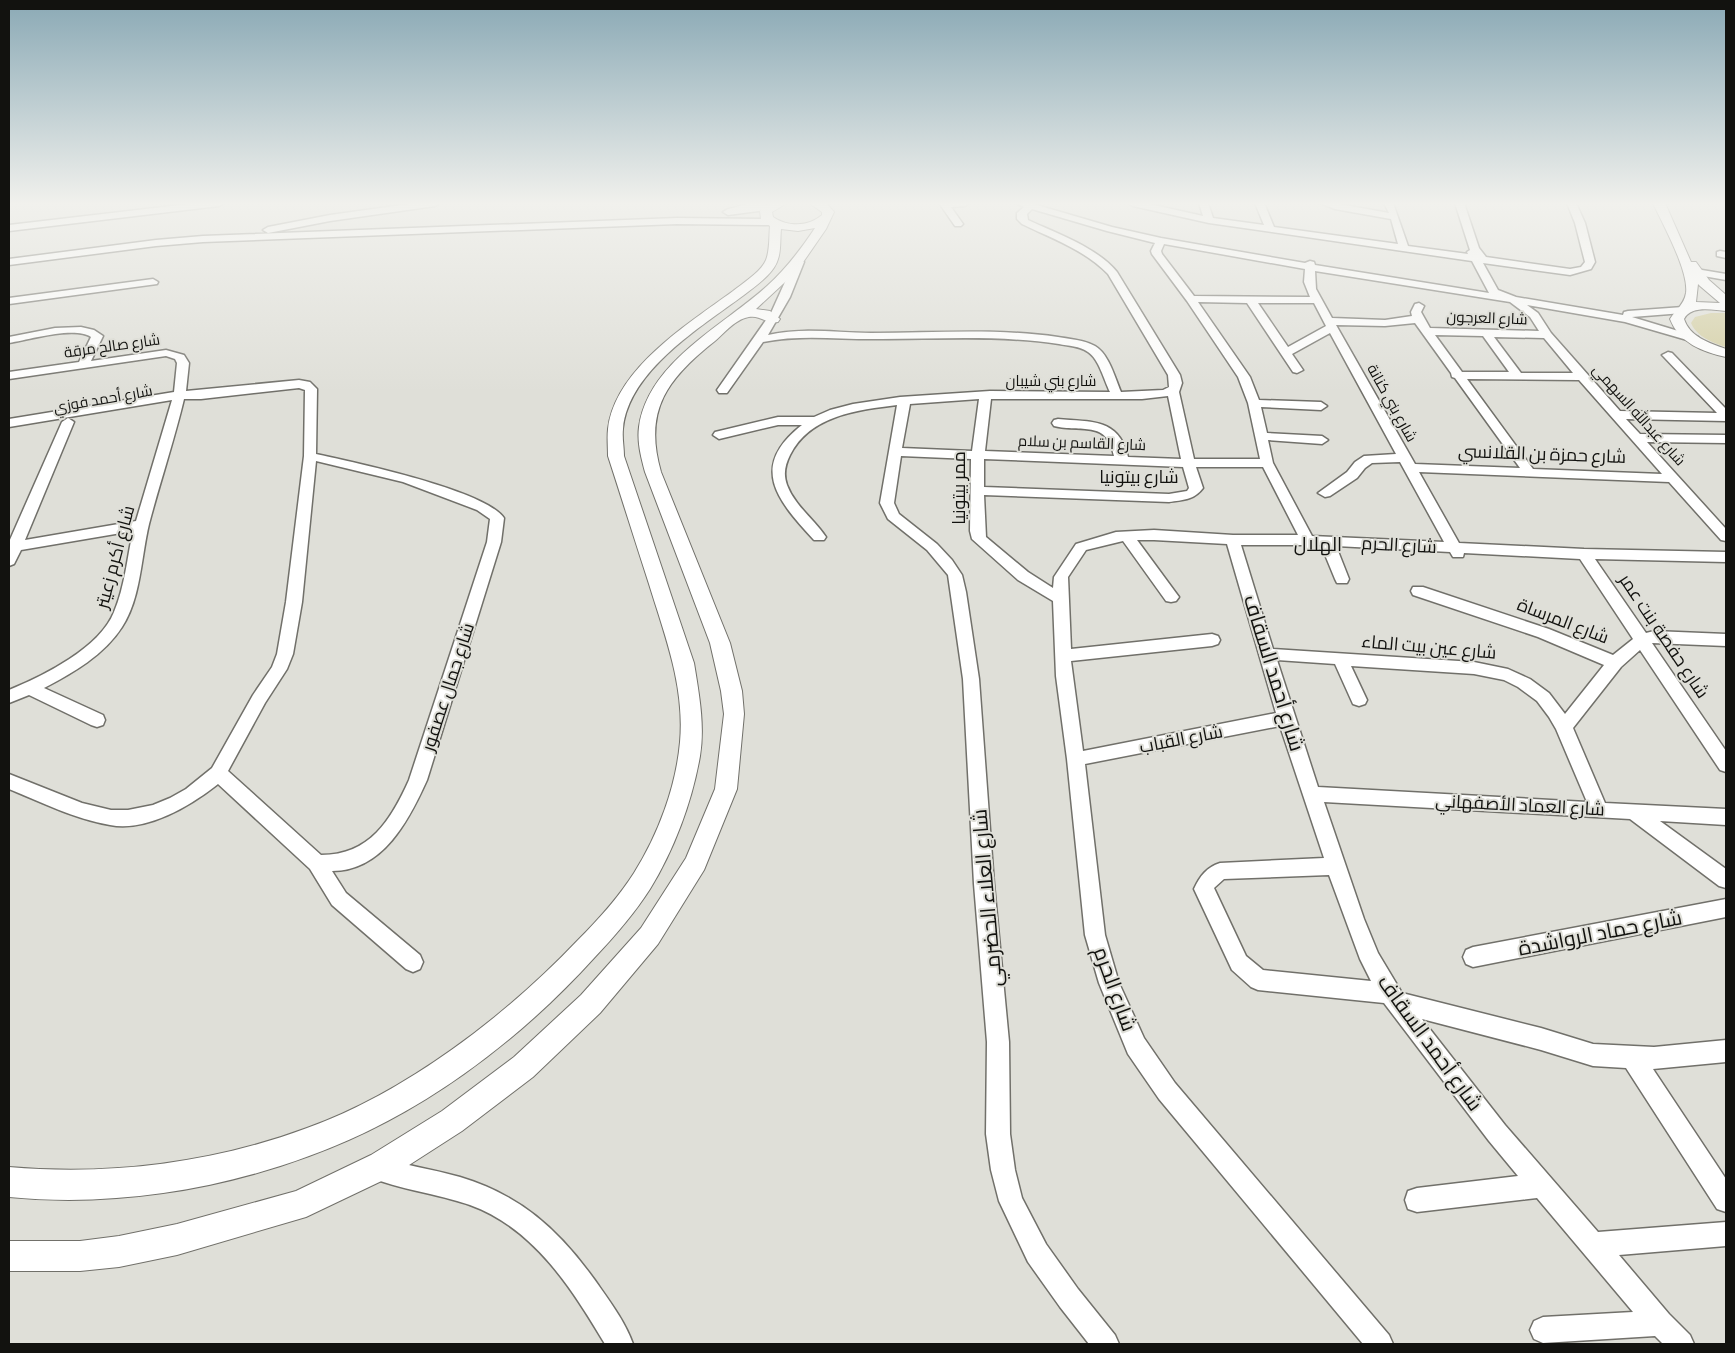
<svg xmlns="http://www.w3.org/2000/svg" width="1735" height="1353" font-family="'Crimson Pro',Cairo,serif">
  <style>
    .green { fill: #d4cfa4 }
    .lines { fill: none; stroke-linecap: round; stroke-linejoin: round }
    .minor-casing { stroke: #71706a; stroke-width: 3 }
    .major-casing { stroke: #71706a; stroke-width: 2 }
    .minor { fill: #fff; fill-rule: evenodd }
    .major { fill: #fff; fill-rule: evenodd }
    .labels { text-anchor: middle; stroke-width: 4; stroke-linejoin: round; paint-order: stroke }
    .far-street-label { font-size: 15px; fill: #12120f; stroke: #dfdfd8 }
    .street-label { font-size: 18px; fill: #12120f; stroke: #dfdfd8 }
    .neighbourhood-label { font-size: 19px; fill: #12120f; stroke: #dfdfd8 }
    .near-street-label { font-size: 21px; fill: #12120f; stroke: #dfdfd8 }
  </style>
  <rect width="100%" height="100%" fill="#dfdfd8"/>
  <!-- green -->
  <path class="green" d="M 1711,313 L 1726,313 L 1726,347 C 1713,343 1697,337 1691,323 L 1695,317 Z"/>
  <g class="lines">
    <defs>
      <path id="minor" d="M 197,203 L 224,203 L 219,206 L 9,231 L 9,225 Z
        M 416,203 L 440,203 L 435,206 L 330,221 L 268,233 L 263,230 L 268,227 L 330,215 Z
        M 939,203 L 969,203 L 965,206 L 951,207 L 963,224 L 961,226 L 955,226 Z
        M 1016,203 L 1030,203 L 1112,227 L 1161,238 L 1305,263 L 1310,261 L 1314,262 L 1315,265 L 1489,293 L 1472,261 L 1209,223 L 1133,206 L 1128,203 L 1145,203 L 1203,216 L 1199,203 L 1208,203 L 1213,218 L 1264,225 L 1255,203 L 1264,203 L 1274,227 L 1398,244 L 1391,219 L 1335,209 L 1320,203 L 1334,203 L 1389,213 L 1384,203 L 1393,203 L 1408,246 L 1468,254 L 1467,252 L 1470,250 L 1455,203 L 1464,203 L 1479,248 L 1486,257 L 1570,269 L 1581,267 L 1585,262 L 1575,223 L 1567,203 L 1576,203 L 1585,223 L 1595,262 L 1591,269 L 1570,275 L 1483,263 L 1498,290 L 1516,297 L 1623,315 L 1624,312 L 1628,311 L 1683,307 L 1688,310 L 1683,313 L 1632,317 L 1698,337 L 1700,339 L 1698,341 L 1694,342 L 1625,322 L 1527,305 L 1538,313 L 1551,333 L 1620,411 L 1717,413 L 1664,357 L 1662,355 L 1668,352 L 1672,353 L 1726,409 L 1726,421 L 1626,419 L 1640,434 L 1726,435 L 1726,443 L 1647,442 L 1726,529 L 1726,541 L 1721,540 L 1669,482 L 1419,472 L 1459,543 L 1584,549 L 1726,552 L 1726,562 L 1595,559 L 1646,633 L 1654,631 L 1726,634 L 1726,646 L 1652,643 L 1726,751 L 1726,772 L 1720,770 L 1640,650 L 1621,667 L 1573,728 L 1605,803 L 1726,809 L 1726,825 L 1660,821 L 1726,869 L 1726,888 L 1719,886 L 1630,819 L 1324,802 L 1364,919 L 1378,953 L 1402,993 L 1541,1028 L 1593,1044 L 1654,1047 L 1726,1040 L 1726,1062 L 1653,1069 L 1726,1179 L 1726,1212 L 1717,1209 L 1626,1068 L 1593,1066 L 1541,1050 L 1422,1019 L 1505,1125 L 1598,1232 L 1726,1222 L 1726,1246 L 1619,1255 L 1669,1314 L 1690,1335 L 1694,1344 L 1663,1344 L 1655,1336 L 1543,1343 L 1534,1339 L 1530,1330 L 1534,1321 L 1543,1317 L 1633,1312 L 1537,1198 L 1417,1212 L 1408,1209 L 1405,1200 L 1408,1191 L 1417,1188 L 1518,1176 L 1489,1141 L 1384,1003 L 1258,990 L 1251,987 L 1232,970 L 1194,889 C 1200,876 1207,867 1220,863 L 1324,858 L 1280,726 L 1085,764 L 1105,935 L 1119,983 L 1144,1038 L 1175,1083 L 1389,1335 L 1393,1344 L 1363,1344 L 1159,1099 L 1128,1054 L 1099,983 L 1085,935 L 1067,759 L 1056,676 L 1053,601 L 1018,580 L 972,539 L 970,531 L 971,459 L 901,456 L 894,503 L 899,514 L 937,544 L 952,560 L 962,575 L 966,592 L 979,679 L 994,884 L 1009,1042 L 1010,1134 L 1015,1170 L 1022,1198 L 1046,1244 L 1078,1289 L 1115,1335 L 1119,1344 L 1089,1344 L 1060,1307 L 1028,1262 L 999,1201 L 991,1170 L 986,1134 L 987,1042 L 974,884 L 963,679 L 948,575 L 927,550 L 888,519 L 880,503 L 897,405 C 858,410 810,415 790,455 C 785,465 783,474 787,485 C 795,506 814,519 826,537 L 824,540 L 814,540 C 778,501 748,467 802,425 L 778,425 L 719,439 L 713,435 L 715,432 L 778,417 L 814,417 L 830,410 L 853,404 L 900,397 L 990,391 L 1110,392 C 1104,380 1099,359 1088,352 C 1080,346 1068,346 1059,344 C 1000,335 940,339 881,339 C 842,340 802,334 763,342 L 727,393 L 719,393 L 717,390 L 771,313 L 794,262 L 799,259 L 804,262 L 790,297 L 768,335 C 802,327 837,333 871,333 C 933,333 996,328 1058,337 C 1070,339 1084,340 1095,346 C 1109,354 1115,378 1121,392 L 1163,390 L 1169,387 L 1168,375 L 1108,274 C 1085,250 1051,238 1022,224 L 1017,219 L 1017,213 L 1024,207 ZM 1032,209 L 1107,231 L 1155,243 L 1151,251 L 1152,254 L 1187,301 L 1238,377 L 1248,403 L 1260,459 L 1194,459 L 1179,392 L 1182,383 L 1180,375 L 1117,272 C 1098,248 1056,233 1028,220 L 1027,214 ZM 1164,244 L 1305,269 L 1304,282 L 1310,297 L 1194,296 L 1162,254 L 1161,251 ZM 1315,271 L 1510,302 L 1530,317 L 1539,331 L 1430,328 L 1421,312 L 1424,306 L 1419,303 L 1415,304 L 1411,312 L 1412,316 L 1385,320 L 1332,318 L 1316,289 ZM 1198,302 L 1247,303 L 1293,372 L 1297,373 L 1303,370 L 1292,354 L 1330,333 L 1396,454 L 1364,456 L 1355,462 L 1347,472 L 1318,493 L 1325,497 L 1330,496 L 1357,478 L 1365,468 L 1372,463 L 1400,462 L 1444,542 L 1312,536 L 1273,463 L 1268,440 L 1322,444 L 1328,440 L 1322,436 L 1267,433 L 1261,407 L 1321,410 L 1327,406 L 1321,402 L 1259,400 L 1250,377 ZM 1258,303 L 1314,303 L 1326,326 L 1288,347 ZM 1415,323 L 1451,373 L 1452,377 L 1455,378 L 1520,468 L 1415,464 L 1336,325 L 1385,326 ZM 1435,335 L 1483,336 L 1509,372 L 1462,372 ZM 1494,337 L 1544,338 L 1573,373 L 1521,373 ZM 1467,379 L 1579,380 L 1662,474 L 1533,469 ZM 1168,396 L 1181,459 L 1128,457 C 1119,418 1091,422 1058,419 L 1054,420 L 1052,423 L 1054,426 C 1081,433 1107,419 1114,456 L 985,451 L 991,399 L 1142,399 ZM 979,399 L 972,451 L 902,448 L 910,404 ZM 984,459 L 1183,467 L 1189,488 L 1187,491 L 1169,494 L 984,487 ZM 1196,467 L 1263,467 L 1298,535 L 1233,535 L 1154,530 L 1116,532 L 1076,544 L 1054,577 L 1053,588 L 1028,572 L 986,537 L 984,495 L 1169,502 C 1183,500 1194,500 1203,488 ZM 1137,540 L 1154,540 L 1227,544 L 1276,713 L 1083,751 L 1071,661 L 1212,646 L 1218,644 L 1220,640 L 1218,636 L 1212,634 L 1071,649 L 1068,577 L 1086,550 L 1123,541 L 1166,601 L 1171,602 L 1176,601 L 1179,597 L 1176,593 ZM 1241,545 L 1303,545 L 1307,551 L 1317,551 L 1319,548 L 1318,545 L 1321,545 L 1335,579 L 1337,583 L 1347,583 L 1349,579 L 1336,546 L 1450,552 L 1453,557 L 1463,557 L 1464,553 L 1580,559 L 1633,639 L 1613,655 L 1549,629 L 1423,587 L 1413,587 L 1411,591 L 1413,595 L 1538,637 L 1604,665 L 1565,714 L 1549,693 L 1530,679 L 1508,669 L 1474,662 L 1273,649 ZM 1277,660 L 1335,664 L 1353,704 L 1359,706 L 1365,704 L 1367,700 L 1351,666 L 1474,674 L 1504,680 L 1518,687 L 1537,701 L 1549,717 L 1556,729 L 1587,802 L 1318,787 ZM 1329,875 L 1360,959 L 1371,981 L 1263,970 L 1246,956 L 1214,888 L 1224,879 Z
        M 770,204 L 775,207 L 773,209 L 728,215 L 723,212 L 728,209 Z
        M 677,218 L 771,219 L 776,222 L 771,225 L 677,224 L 203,242 L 156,246 L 9,265 L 9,259 L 156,240 L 203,236 Z
        M 1720,251 L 1726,252 L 1726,258 L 1717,256 L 1717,252 Z
        M 1696,269 L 1726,274 L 1726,280 L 1692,274 L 1692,270 Z
        M 153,279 L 158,282 L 157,284 L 9,304 L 9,298 Z
        M 81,327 L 94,330 L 103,336 L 91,361 L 166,350 L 184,355 L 189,363 L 186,391 L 299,380 L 310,382 L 317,389 L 316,454 C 353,462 485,490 504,518 L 501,542 L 427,780 C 409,820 383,871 332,871 L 346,893 L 420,955 L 423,962 L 420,969 L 413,972 L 406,969 L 332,905 L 310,869 L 218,784 C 190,806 147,832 110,825 C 75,819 41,802 9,789 L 9,774 L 82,803 L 111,810 L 128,810 L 153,805 L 170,798 L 186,789 L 212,768 L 253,695 L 272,667 L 277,654 L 286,602 L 304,456 L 305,390 L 299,388 L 201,399 L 184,399 C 174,441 160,482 149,524 C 141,557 141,598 122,627 C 104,655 73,673 44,688 L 103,715 L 105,720 L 103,725 L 97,727 L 91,725 L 29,695 L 9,703 L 9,690 C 43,676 100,648 114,612 C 125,586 127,558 133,531 L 21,550 L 14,564 L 9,566 L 9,542 L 62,422 L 68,418 L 74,422 L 25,540 L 136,521 L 172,400 L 9,427 L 9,419 L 174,392 L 177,363 L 175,359 L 166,356 L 9,379 L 9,372 L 79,362 L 91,337 C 74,326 29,340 9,343 L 9,337 L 55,328 ZM 316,461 L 403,482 L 477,510 L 490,519 L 487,542 L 409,780 C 391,820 370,855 321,855 L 228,771 L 265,703 L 287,669 L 293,654 L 302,602 Z
        M 1726,899 L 1726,917 L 1473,967 L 1466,964 L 1463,957 L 1466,950 L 1473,947 Z
        M 375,1156 C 403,1165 432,1169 460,1177 C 520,1195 558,1229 594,1279 C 608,1299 625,1321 633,1344 L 605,1344 C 572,1289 534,1228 470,1205 C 436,1193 400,1190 367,1176 L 363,1168 L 367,1160 Z"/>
      <path id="major" d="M 749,203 L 767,203 L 765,205 L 733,214 L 727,211 L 729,209 Z
        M 773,203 L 787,203 L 772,212 L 773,217 C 788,227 808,227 822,215 L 822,212 L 809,203 L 827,204 L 834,212 L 826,229 L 797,271 L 756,309 L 770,311 L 780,319 L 778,322 C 766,325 760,313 745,318 C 734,321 723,334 715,341 C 668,378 643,410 661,472 L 730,643 L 742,691 L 744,714 L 737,789 L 704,870 L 658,944 L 600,1013 L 533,1077 L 462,1131 L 392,1176 L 306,1217 L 177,1255 L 119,1267 L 80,1271 L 9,1271 L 9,1241 L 80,1241 L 119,1236 L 177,1224 L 296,1191 L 371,1155 L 442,1111 L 514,1057 L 581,995 L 641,928 L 686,858 L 715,789 L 724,714 L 721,691 L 710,643 L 645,472 C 641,457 637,442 639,427 C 648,362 723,326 767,286 C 786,269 801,249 815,228 L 798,231 L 781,229 C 780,239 781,251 778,259 C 774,274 755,286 744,295 C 701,327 628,371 623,429 C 622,438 624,447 624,456 L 694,663 C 699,694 705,725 700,756 C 692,802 674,850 650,889 C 634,914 614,937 594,958 C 517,1043 418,1117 309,1156 C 215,1191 109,1207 9,1197 L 9,1167 C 109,1176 213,1163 307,1128 C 405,1093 506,1016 578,940 C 598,920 618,898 634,873 C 658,835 676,787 680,742 C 685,687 665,636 649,584 C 635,541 622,499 608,456 C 608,447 607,438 608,429 C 615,369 688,324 733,291 C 743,283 761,272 766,260 C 770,250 769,236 770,226 L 761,219 L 760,211 Z
        M 1653,203 L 1665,203 L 1691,262 L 1696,262 L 1709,280 L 1726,295 L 1726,311 C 1713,310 1691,305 1684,319 C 1690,337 1709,343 1726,349 L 1726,357 C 1703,352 1679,343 1670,319 C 1676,309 1684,305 1686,293 C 1689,271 1663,225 1653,203 ZM 1698,284 L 1700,286 L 1720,303 L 1696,302 Z"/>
    </defs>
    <!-- minor casing -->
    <use href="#minor" class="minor-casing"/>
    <!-- major casing -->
    <use href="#major" class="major-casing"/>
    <!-- minor -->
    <use href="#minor" class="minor"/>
    <!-- major -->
    <use href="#major" class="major"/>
  </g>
  <!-- sky -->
  <linearGradient id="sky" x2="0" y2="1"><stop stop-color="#8aa9b5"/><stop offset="0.52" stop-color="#f1f1ed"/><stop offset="1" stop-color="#f1f1ed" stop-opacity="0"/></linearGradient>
  <rect width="1735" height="392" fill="url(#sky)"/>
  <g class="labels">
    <!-- far-street labels -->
    <g class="far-street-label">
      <text transform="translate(1487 318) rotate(2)" y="5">شارع العرجون</text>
      <text transform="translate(112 346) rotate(-8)" y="5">شارع صالح مرقة</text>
      <text x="1051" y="386">شارع بني شيبان</text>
      <text transform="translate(103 399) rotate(-10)" y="5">شارع أحمد فوزي</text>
      <text transform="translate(1392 403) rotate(61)" y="5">شارع بني كنانة</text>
      <text transform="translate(1639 415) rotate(48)" y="5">شارع عبدالله السهمي</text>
      <text transform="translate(1082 443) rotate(2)" y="5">شارع القاسم بن سلام</text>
    </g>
    <!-- street labels -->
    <g class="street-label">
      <text transform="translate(1542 454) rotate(2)" y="6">شارع حمزة بن القلانسي</text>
      <text x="1139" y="483">شارع بيتونيا</text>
      <text transform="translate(959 488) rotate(-90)" y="6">ممر بيتونيا</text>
      <text transform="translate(1399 545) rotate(3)" y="6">شارع الحرم</text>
      <text transform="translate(115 557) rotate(-75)" y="6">شارع أكرم زعيتر</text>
      <text transform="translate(1563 621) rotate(21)" y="6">شارع المرساة</text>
      <text transform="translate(1664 636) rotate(56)" y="6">شارع حفصة بنت عمر</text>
      <text transform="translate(1429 647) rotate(5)" y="6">شارع عين بيت الماء</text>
      <text transform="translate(448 687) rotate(-72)" y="6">شارع جمال عصفور</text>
      <text transform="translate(1181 739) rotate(-11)" y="6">شارع القباب</text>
      <text transform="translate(1520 805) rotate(3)" y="6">شارع العماد الأصفهاني</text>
    </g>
    <!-- neighbourhood labels -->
    <g class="neighbourhood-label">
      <text x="1318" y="551">الهلال</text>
    </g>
    <!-- near-street labels -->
    <g class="near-street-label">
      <text transform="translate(1274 673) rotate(73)" y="7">شارع أحمد السقاف</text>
      <text transform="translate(987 898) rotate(-95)" y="7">شارع العلاء الحضرمي</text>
      <text transform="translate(1600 933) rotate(-11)" y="7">شارع حماد الرواشدة</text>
      <text transform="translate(1115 989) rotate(70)" y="7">شارع الحرم</text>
      <text transform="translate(1430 1043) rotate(54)" y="7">شارع أحمد السقاف</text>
    </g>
  </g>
  <!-- border -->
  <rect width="1735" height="1353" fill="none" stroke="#12120f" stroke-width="20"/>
</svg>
